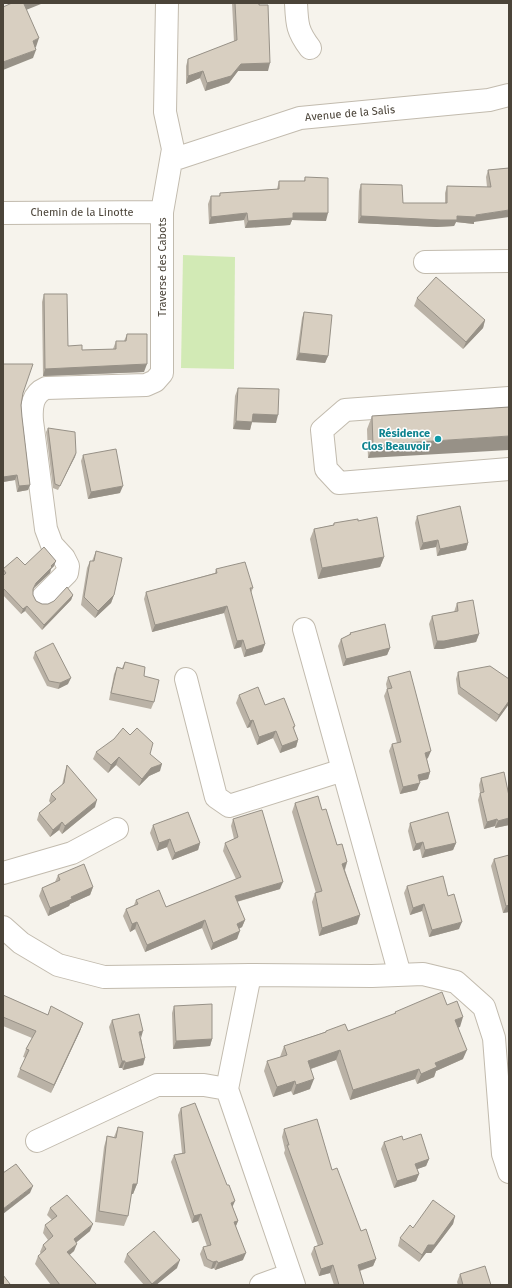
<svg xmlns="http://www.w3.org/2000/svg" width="512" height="1288" font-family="'Fira Sans',sans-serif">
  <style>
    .green { fill: #d2eab5 }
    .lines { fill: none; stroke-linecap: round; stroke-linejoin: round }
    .minor-casing { stroke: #c2bbae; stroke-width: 24 }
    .minor { stroke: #fff; stroke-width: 22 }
    .wall { fill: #bab2a6 }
    .shaded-wall { fill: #979187 }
    .building { fill: #d8cfc1; stroke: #979187 }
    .culture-dot { fill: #0f9aa8; stroke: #fff; stroke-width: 1.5 }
    .labels { text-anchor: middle; stroke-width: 3; stroke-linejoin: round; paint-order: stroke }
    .street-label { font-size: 11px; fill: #4b4439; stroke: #fff }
    .culture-label { font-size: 11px; font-weight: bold; fill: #0d838f; stroke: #fff; text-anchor: end }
  </style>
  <rect width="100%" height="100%" fill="#f6f3ec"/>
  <!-- green -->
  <path class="green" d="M 183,255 L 235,257 L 234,369 L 181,368 Z"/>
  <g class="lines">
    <defs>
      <path id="minor" d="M 296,3 C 297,24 297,31 310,48
        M 172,160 L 300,118 L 489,100 L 509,95
        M 3,213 L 162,212
        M 425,262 L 509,261
        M 509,398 L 345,410 L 322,430 L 326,469 L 339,483 L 509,469
        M 43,597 L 67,573 L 68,566 L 64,558 L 52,545 L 46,529 L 32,421 C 31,407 32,394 46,388 L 146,385 L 155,381 L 162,373 L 162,212 L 173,149 L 165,112 L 167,3
        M 304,629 L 400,975
        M 186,679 L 216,797 L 229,806 L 343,770
        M 3,873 L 72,853 L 117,829
        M 3,927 L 21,943 L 58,965 L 104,977 L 250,975 L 372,976 L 423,974 L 456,982 L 484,1007 L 494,1038 L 503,1154 L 509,1172
        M 227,1089 L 250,975
        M 37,1141 L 157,1085 L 204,1085 L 227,1089 L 294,1285
        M 261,1285 L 289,1275"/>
    </defs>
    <!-- minor casing -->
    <use href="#minor" class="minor-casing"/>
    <!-- minor -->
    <use href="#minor" class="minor"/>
  </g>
  <!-- wall -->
  <path class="wall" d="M 232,3 L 259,3 L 268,71 L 238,71 L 229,83 L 205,91 L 200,78 L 186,84 L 186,66 L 188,59 L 234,42 Z
    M 509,168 L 474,222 L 474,224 L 456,222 L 454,226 L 437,227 L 358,223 L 359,191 L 361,184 L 403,203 L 445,203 L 445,193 L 447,186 L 487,187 L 486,177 L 488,170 Z
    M 305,177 L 326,221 L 292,220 L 290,225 L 245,228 L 244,220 L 209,224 L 208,204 L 211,196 L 219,196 L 220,193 L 277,189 L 279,181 L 304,181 Z
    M 44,294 L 68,346 L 82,350 L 113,349 L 116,341 L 124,341 L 127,334 L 144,372 L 43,376 L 42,302 Z
    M 417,298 L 485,320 L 483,328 L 463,349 L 414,306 Z
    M 304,312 L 328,356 L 325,363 L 296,360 L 302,318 Z
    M 238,388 L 276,423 L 252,422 L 250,430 L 233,429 L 235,396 Z
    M 23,393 L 21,405 L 22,417 L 30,485 L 28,490 L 17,492 L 15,480 L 3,482 Z
    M 509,407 L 368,458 L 367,429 L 372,416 Z
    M 48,428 L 76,453 L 58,490 L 53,488 L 46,432 Z
    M 83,455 L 120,493 L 88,499 L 81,461 Z
    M 417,516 L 468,543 L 466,550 L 437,556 L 436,547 L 420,550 L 415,523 Z
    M 358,521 L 384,557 L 380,567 L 318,579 L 310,539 L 314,529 L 333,525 L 334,523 Z
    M 96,551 L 114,595 L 111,603 L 95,618 L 81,605 L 87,568 L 90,561 L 92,561 Z
    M 17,557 L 25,565 L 54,566 L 51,569 L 50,573 L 34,588 L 33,591 L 33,595 L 36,601 L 42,604 L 48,604 L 73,595 L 71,600 L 42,630 L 25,611 L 21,614 L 3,595 L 3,570 Z
    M 216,569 L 253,588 L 251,593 L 265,644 L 262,652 L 244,657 L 241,647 L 234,649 L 224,613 L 152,632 L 144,599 L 146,592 L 215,573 Z
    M 457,603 L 479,634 L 476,642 L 442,649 L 434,649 L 429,624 L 432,616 L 454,612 Z
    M 350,633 L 390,648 L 387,655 L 343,666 L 338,646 L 341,639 L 349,635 Z
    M 35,652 L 68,684 L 58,689 L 47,686 L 33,658 Z
    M 125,662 L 144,676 L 154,702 L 151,709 L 109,700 L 114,674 L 117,667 L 122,668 Z
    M 458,672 L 509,679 L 509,704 L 496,722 L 458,694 L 456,679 Z
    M 388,677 L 428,758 L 427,759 L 430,772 L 428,779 L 419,781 L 417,790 L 400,794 L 389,751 L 392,744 L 397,743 L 384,696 L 387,689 L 386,684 Z
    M 239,695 L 265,705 L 295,726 L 294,729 L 298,740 L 296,747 L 280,753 L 273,738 L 257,745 L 250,727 L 247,728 L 236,703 Z
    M 96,752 L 150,754 L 160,771 L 149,776 L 139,786 L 116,765 L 108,773 L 93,759 Z
    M 67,765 L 95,807 L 62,834 L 59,830 L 50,837 L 37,820 L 39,813 L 51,804 L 49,801 L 51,794 L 62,785 L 65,772 Z
    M 481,778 L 509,825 L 495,828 L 495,826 L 484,829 L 478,800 L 480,793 L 479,785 Z
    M 295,803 L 322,810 L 337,845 L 347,862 L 345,870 L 360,915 L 357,924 L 319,936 L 312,902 L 315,893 L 316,893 L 292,812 Z
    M 233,819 L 280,889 L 237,902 L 245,920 L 242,927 L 239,929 L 237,939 L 211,950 L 202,928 L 145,952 L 135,929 L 130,932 L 123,916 L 126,909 L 134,905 L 136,900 L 166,907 L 236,879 L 223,851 L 225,843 L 234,839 L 231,826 Z
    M 410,823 L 456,843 L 453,850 L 422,858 L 420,849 L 413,851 L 408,831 Z
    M 153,825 L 200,843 L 198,850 L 172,860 L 167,847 L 157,851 L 150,833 Z
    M 494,859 L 509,912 L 503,913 L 491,866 Z
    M 58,875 L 93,887 L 90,895 L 70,904 L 69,906 L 48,916 L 39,896 L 42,888 L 55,882 Z
    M 407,886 L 459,929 L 429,937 L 422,911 L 410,915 L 404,893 Z
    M 3,995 L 48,1015 L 83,1023 L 80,1031 L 51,1093 L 17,1077 L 20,1069 L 26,1058 L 23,1057 L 26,1049 L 32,1038 L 3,1026 Z
    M 447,1005 L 460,1027 L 458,1027 L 463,1059 L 436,1071 L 434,1077 L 417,1084 L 415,1079 L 350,1100 L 336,1060 L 311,1069 L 310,1089 L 293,1095 L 291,1091 L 273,1097 L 264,1071 L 267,1061 L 280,1057 L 284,1046 L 325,1032 L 326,1031 L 348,1031 L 394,1014 L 395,1012 Z
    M 174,1006 L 212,1039 L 210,1046 L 173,1049 L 172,1013 Z
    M 112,1020 L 141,1038 L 145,1058 L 143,1065 L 123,1070 L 122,1068 L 119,1068 L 109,1027 Z
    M 181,1108 L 233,1208 L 238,1221 L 236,1226 L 243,1260 L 215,1270 L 214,1268 L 211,1269 L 204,1266 L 200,1254 L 203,1247 L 207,1246 L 198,1221 L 192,1223 L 171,1162 L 174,1155 L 182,1153 L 178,1115 Z
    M 118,1127 L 137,1184 L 133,1194 L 131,1194 L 128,1216 L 124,1226 L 95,1222 L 104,1147 L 107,1136 L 114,1137 Z
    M 284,1129 L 332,1170 L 361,1231 L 376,1259 L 373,1266 L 360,1271 L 364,1285 L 334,1285 L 330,1273 L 319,1276 L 311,1254 L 314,1247 L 318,1246 L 284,1153 L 285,1150 L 282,1137 Z
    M 403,1140 L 429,1159 L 426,1166 L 417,1169 L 419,1174 L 416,1181 L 394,1188 L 381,1149 L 384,1142 Z
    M 50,1208 L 90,1231 L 76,1242 L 74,1251 L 69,1255 L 97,1285 L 51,1285 L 35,1264 L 38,1256 L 41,1254 L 40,1252 L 43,1245 L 48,1240 L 43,1233 L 45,1225 L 52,1220 L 47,1215 Z
    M 455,1216 L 453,1224 L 431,1253 L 426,1253 L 419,1262 L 398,1246 L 400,1238 L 413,1228 Z
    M 127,1254 L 177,1268 L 156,1285 L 144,1285 L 124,1262 Z
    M 460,1274 L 491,1285 L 458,1285 L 457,1282 Z"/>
  <!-- shaded-wall -->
  <path class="shaded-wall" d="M 25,3 L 42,3 L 41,4 L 21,12 L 24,4 Z
    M 39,38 L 36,47 L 29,49 L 33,41 Z
    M 36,50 L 33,58 L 3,70 L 3,62 Z
    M 270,63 L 268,71 L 238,71 L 229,83 L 205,91 L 207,83 L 241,64 Z
    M 203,71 L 200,78 L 186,84 L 188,76 Z
    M 509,210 L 509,217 L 474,222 L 474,224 L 456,222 L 454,226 L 437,227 L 358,223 L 361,216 L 476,215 Z
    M 247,213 L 244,220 L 209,224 L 211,217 Z
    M 293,213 L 328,213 L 326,221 L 292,220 L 290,225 L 245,228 L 248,221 Z
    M 485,320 L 483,328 L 463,349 L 466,342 Z
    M 299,353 L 328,356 L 325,363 L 296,360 Z
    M 147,364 L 144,372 L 43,376 L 45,369 Z
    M 253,414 L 278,415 L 276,423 L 250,422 Z
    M 236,421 L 252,422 L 250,430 L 233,429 Z
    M 509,436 L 509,450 L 368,458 L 373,445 Z
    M 76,453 L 75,457 L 58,490 L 60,486 Z
    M 17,475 L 15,480 L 3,482 L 3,477 Z
    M 30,485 L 28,490 L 17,492 L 19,486 Z
    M 123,486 L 120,493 L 88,499 L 91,492 Z
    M 438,540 L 436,547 L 420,550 L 423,543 Z
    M 468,543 L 466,550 L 437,556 L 440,549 Z
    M 384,557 L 380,567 L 318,579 L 322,568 Z
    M 56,561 L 54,566 L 51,569 L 50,573 L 34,588 L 31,594 L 36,583 Z
    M 73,595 L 71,600 L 42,630 L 44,625 Z
    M 114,595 L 111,603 L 95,618 L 98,611 Z
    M 27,606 L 25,611 L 21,614 L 23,609 Z
    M 227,606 L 224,613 L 152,632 L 155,625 Z
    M 479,634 L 476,642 L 442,649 L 434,649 L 437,641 Z
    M 243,640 L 241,647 L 234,649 L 237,641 Z
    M 265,644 L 262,652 L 244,657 L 246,650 Z
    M 390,648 L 387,655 L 343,666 L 346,659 Z
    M 71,678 L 68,684 L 58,689 L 60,683 Z
    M 509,701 L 509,704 L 496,722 L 499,715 Z
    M 253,720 L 250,727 L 247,728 L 250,721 Z
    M 276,731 L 273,738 L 257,745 L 259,737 Z
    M 298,740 L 296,747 L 280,753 L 282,746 Z
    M 431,751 L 428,758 L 422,760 L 425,753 Z
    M 119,757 L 116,765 L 108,773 L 111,765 Z
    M 162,764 L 160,771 L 149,776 L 139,786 L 142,779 L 151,768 Z
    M 430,772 L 428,779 L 415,782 L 418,775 Z
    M 420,783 L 417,790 L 400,794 L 403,787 Z
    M 97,800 L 95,807 L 62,834 L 65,826 Z
    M 509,818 L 509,825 L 495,828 L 498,821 Z
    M 497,819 L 495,826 L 484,829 L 487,822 Z
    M 62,822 L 59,830 L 50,837 L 53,830 Z
    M 170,839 L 167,847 L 157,851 L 159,843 Z
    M 423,842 L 420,849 L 413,851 L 416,844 Z
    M 200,843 L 198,850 L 172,860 L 175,853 Z
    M 456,843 L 453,850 L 422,858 L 425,850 Z
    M 347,862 L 344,871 L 342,864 Z
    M 283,882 L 280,889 L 232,903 L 235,896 Z
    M 93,887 L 90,895 L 70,904 L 69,906 L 48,916 L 50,908 L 71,897 Z
    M 424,904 L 422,911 L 410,915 L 413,908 Z
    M 509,905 L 509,912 L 503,913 L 506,906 Z
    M 360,915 L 357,924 L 319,936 L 322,928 Z
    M 205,920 L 202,928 L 145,952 L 147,945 Z
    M 245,920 L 242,927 L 234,931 L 237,924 Z
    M 137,922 L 135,929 L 130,932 L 132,924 Z
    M 462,922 L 459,929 L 429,937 L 432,930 Z
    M 240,931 L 237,939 L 211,950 L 213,943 Z
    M 463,1017 L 460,1027 L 451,1030 L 455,1020 Z
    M 83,1023 L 80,1031 L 51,1093 L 54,1085 Z
    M 143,1031 L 141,1038 L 139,1032 Z
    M 212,1039 L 210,1046 L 173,1049 L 176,1041 Z
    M 340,1050 L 336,1060 L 304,1071 L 308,1061 Z
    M 467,1050 L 463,1059 L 436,1071 L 434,1077 L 417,1084 L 421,1074 L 435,1063 Z
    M 145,1058 L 143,1065 L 123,1070 L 125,1063 Z
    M 122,1061 L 125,1061 L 122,1068 L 119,1068 Z
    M 419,1069 L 415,1079 L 350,1100 L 353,1090 Z
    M 314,1079 L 310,1089 L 293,1095 L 296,1085 Z
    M 295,1081 L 291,1091 L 273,1097 L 277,1087 Z
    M 429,1159 L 426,1166 L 412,1171 L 415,1164 Z
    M 419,1174 L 416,1181 L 394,1188 L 397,1181 Z
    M 133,1184 L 137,1184 L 133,1194 L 129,1194 Z
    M 33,1186 L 30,1193 L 3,1214 L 3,1209 Z
    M 235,1201 L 232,1208 L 231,1203 Z
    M 201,1214 L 198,1221 L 192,1223 L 194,1216 Z
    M 455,1216 L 453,1224 L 431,1253 L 426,1253 L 419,1262 L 422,1255 L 428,1245 Z
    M 238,1221 L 235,1228 L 234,1222 Z
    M 93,1224 L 90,1231 L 71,1247 L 74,1239 Z
    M 77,1244 L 74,1251 L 64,1260 L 67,1252 Z
    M 246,1253 L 243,1260 L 215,1270 L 218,1263 Z
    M 376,1259 L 373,1266 L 355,1272 L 358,1265 Z
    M 180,1260 L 177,1268 L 156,1285 L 151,1285 L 152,1284 Z
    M 217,1261 L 214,1268 L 211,1269 L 213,1262 Z
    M 333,1265 L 330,1273 L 319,1276 L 321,1269 Z"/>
  <!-- building -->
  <path class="building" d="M 12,3 L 25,3 L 24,4 L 39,38 L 33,41 L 36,50 L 3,62 L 3,7 Z
    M 235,3 L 259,3 L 259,5 L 268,5 L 270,63 L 241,64 L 231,76 L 207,83 L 203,71 L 188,76 L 188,59 L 237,40 Z
    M 509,168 L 509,210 L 476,215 L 476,217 L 457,216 L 457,220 L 440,220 L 361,216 L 361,184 L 402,185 L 403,203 L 447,203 L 447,186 L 491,187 L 488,170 Z
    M 305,177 L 328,178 L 328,213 L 293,213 L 293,218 L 248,221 L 247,213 L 211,217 L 211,196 L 220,196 L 220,193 L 279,189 L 279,181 L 305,181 Z
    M 436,277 L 485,320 L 466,342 L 417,298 Z
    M 44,294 L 67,294 L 68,346 L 82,345 L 82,350 L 116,349 L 116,341 L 126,341 L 127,334 L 147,334 L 147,364 L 45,369 Z
    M 304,312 L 332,315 L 328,356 L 299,353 Z
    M 3,364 L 33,364 L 23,393 L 21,405 L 22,417 L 30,485 L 19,486 L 17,475 L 3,477 Z
    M 238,388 L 279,389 L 278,415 L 253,414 L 252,422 L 236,421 Z
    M 509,407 L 509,436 L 373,445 L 372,416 Z
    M 48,428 L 75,432 L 76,453 L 60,486 L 55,484 Z
    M 116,449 L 123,486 L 91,492 L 83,455 Z
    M 460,506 L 468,543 L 440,549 L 438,540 L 423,543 L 417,516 Z
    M 377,517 L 384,557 L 322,568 L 314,529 L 334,525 L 334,523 L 358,519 L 358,521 Z
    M 44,547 L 56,561 L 51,566 L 52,567 L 36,583 L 33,589 L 33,595 L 36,601 L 42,604 L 48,604 L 54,601 L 67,587 L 73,595 L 44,625 L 27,606 L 23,609 L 3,588 L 3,576 L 6,573 L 3,569 L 17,557 L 25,565 Z
    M 96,551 L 122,558 L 114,595 L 98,611 L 84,597 L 90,561 L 94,561 Z
    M 245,562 L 253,588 L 250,588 L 265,644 L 246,650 L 243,640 L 237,641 L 227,606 L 155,625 L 146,592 L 217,573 L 216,569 Z
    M 473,600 L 479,634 L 444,641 L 437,641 L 432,616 L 458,611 L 457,603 Z
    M 385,624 L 390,648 L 346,659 L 341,639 L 351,634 L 350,633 Z
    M 53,643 L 71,678 L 60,683 L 49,681 L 35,652 Z
    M 125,662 L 145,667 L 144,676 L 159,680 L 154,702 L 111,693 L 117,667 L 123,669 Z
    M 490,666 L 509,679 L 509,701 L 499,715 L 460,687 L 458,672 Z
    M 410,671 L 431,751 L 425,753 L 430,772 L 418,775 L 420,783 L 403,787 L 392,744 L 401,742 L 387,689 L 392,688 L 388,677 Z
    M 258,687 L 265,705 L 284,698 L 295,726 L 293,727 L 298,740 L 282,746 L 276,731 L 259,737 L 253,720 L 250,721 L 239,695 Z
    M 123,728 L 130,735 L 137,728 L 153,743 L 150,754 L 162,764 L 151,768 L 142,779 L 119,757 L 111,765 L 96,752 L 114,739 Z
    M 67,765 L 97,800 L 65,826 L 62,822 L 53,830 L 39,813 L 56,799 L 51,794 L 64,783 Z
    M 504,772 L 509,796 L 509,818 L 498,821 L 497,819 L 487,822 L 480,793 L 484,792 L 481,778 Z
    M 318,796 L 322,810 L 326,809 L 337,845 L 342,844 L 347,862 L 342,864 L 360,915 L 322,928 L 315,893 L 322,891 L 295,803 Z
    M 262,810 L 283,882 L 235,896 L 245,920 L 237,924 L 240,931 L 213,943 L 205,920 L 147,945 L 137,922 L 132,924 L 126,909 L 138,904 L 136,900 L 159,890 L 166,907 L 241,877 L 225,843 L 238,837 L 233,819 Z
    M 188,812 L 200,843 L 175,853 L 170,839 L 159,843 L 153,825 Z
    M 448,812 L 456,843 L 425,850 L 423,842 L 416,844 L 410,823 Z
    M 509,855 L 509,905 L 506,906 L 494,859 Z
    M 84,864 L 93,887 L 71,897 L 72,899 L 50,908 L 42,888 L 60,880 L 58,875 Z
    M 443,876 L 448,896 L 454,894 L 462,922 L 432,930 L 424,904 L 413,908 L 407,886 Z
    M 442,992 L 447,1005 L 457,1001 L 463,1017 L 455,1020 L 467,1050 L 435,1063 L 437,1067 L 421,1074 L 419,1069 L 353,1090 L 340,1050 L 308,1061 L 314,1079 L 296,1085 L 295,1081 L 277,1087 L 267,1061 L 287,1055 L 284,1046 L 326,1032 L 326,1031 L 345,1024 L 348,1031 L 396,1013 L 395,1012 Z
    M 3,995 L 48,1015 L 51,1006 L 83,1023 L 54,1085 L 20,1069 L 29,1050 L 26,1049 L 36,1031 L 3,1017 Z
    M 212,1004 L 212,1039 L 176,1041 L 174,1006 Z
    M 139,1014 L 143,1031 L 139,1032 L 145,1058 L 125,1063 L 125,1061 L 122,1061 L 112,1020 Z
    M 195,1103 L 227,1185 L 229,1185 L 235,1201 L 231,1203 L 238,1221 L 234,1222 L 246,1253 L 218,1263 L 217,1261 L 213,1262 L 207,1259 L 203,1247 L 211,1245 L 201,1214 L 194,1216 L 174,1155 L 185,1153 L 181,1108 Z
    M 317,1119 L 332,1170 L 337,1168 L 361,1231 L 366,1229 L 376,1259 L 358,1265 L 364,1285 L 339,1285 L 333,1265 L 321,1269 L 314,1247 L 323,1244 L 287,1145 L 289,1145 L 284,1129 Z
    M 118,1127 L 143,1132 L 137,1184 L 133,1184 L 128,1216 L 99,1211 L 107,1136 L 116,1138 Z
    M 421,1134 L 429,1159 L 415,1164 L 419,1174 L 397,1181 L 384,1142 L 402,1136 L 403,1140 Z
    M 16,1164 L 33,1186 L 3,1209 L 3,1173 Z
    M 67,1195 L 93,1224 L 74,1239 L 77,1244 L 67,1252 L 97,1285 L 60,1285 L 38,1256 L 46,1249 L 43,1245 L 53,1236 L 45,1225 L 57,1216 L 50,1208 Z
    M 433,1200 L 455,1216 L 434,1245 L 428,1245 L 422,1255 L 400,1238 L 410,1225 L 413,1228 Z
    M 154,1231 L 180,1260 L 152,1284 L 127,1254 Z
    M 485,1266 L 491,1285 L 463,1285 L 460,1274 Z
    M 3,1275 L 10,1284 L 9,1285 L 3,1285 Z"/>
  <!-- markers -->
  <circle class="culture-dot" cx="438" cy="439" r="4"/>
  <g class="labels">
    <!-- street labels -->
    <g class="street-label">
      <text transform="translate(350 113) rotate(-5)" y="4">Avenue de la Salis</text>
      <text x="82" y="216">Chemin de la Linotte</text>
      <text transform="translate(162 267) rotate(-90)" y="4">Traverse des Cabots</text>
    </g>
    <!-- culture labels -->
    <g class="culture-label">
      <text x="430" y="437">Résidence<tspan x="430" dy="13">Clos Beauvoir</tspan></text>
    </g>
  </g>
  <!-- border -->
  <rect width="512" height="1288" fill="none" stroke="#4b4439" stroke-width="8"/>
</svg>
